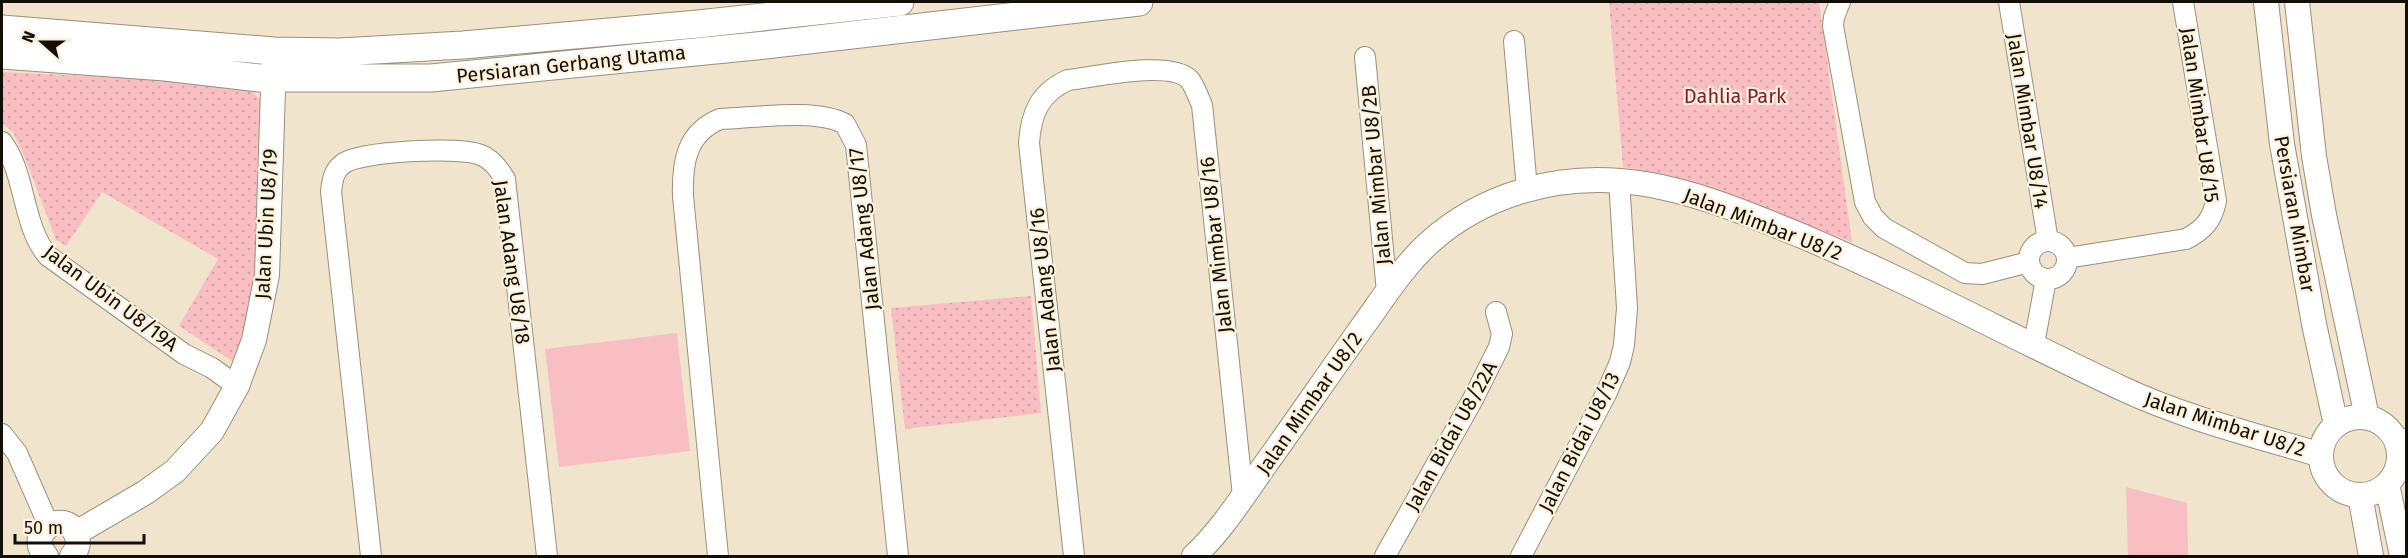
<svg xmlns="http://www.w3.org/2000/svg" width="2408" height="558" font-family="'Fira Sans',sans-serif">
  <style>
    .grass { fill: #f9bec2 }
    .park { fill: url(#park-dots) }
    .lines { fill: none; stroke-linecap: round; stroke-linejoin: round }
    .minor-casing { stroke: #9b8f7a; stroke-width: 22 }
    .tertiary-casing { stroke: #9b8f7a; stroke-width: 26 }
    .secondary-casing { stroke: #9b8f7a; stroke-width: 29 }
    .minor { stroke: #fff; stroke-width: 20 }
    .tertiary { stroke: #fff; stroke-width: 24 }
    .secondary { stroke: #fff; stroke-width: 27 }
    .labels { text-anchor: middle; stroke-width: 4.5; stroke-linejoin: round; paint-order: stroke }
    .street-label { font-size: 20px; fill: #130f07; stroke: #fdf1da }
    .park-label { font-size: 20px; fill: #841b32; stroke: #fdf1da }
  </style>
  <defs>
    <pattern id="park-dots" width="8" height="8" patternUnits="userSpaceOnUse" patternTransform="scale(1.5)"><rect width="8" height="8" fill="#f9bec2"/><path d="M2 2h.1M6 6h.1" fill="none" stroke="#d5a2a5" stroke-width="1.8" stroke-linecap="round"/></pattern>
  </defs>
  <rect width="100%" height="100%" fill="#f0e4cd"/>
  <!-- grass -->
  <path class="grass" d="M 677,333 L 690,451 L 559,467 L 545,349 Z
    M 2126,487 L 2187,503 L 2188,556 L 2128,556 Z"/>
  <!-- park -->
  <path class="park" d="M 1609,2 L 1819,2 L 1852,242 L 1714,188 L 1671,176 L 1623,167 Z
    M 2,72 L 230,83 C 246,86 254,92 264,104 L 261,273 L 237,364 L 179,326 L 218,259 L 102,192 L 66,246 L 56,240 L 26,160 L 13,132 L 2,123 Z
    M 1031,296 L 1041,413 L 905,429 L 891,308 Z"/>
  <g class="lines">
    <defs>
      <path id="minor" d="M 1840,2 L 1834,17 L 1833,26 L 1865,202 L 1873,217 L 1884,228 L 1965,273 L 1982,274 L 2029,262
        M 2009,2 L 2048,241
        M 1514,41 L 1527,189
        M 1365,57 L 1387,292
        M 2,142 C 26,173 22,226 48,256 L 184,354 L 212,368 L 237,386
        M2029 260a19 19 0 1 1 38 0a19 19 0 1 1-38 0Z
        M 2067,258 L 2186,239 C 2203,230 2212,221 2216,201 L 2183,2
        M 2034,344 L 2046,279
        M 2,434 L 17,453 L 49,526
        M 2396,439 L 2406,439
        M 2399,458 L 2406,456
        M 371,556 L 331,191 C 333,179 333,171 344,163 C 362,151 456,147 478,154 C 491,158 498,168 505,179 L 547,556
        M 718,556 L 683,196 C 682,163 686,133 720,119 C 754,118 816,108 845,124 L 856,145 L 898,556
        M 1074,556 L 1029,143 C 1031,114 1039,93 1068,80 C 1095,77 1169,60 1189,79 C 1195,86 1198,97 1202,105 L 1243,496
        M 1385,556 L 1473,399 L 1499,347 L 1502,334 L 1496,312
        M 1521,556 L 1606,394 L 1620,362 L 1624,345 L 1627,308 L 1619,180"/>
      <path id="tertiary" d="M 2266,2 L 2282,144 L 2314,324 L 2336,425
        M 2297,2 L 2314,156 L 2324,215 L 2367,417
        M2321 456a39 39 0 1 1 78 0a39 39 0 1 1-78 0Z
        M 2387,484 L 2402,556
        M 2360,495 L 2371,556
        M 76,533 L 146,492 L 175,471 L 212,431 L 237,386 L 254,340 L 267,275 L 274,59
        M 46,556 C 24,532 65,508 76,534 C 80,542 77,550 72,556
        M 1194,556 C 1222,530 1243,496 1265,465 C 1298,419 1330,372 1363,326 C 1384,297 1404,265 1431,241 C 1482,196 1553,175 1620,181 C 1683,186 1744,212 1802,236 C 1911,282 2014,338 2121,388 C 2185,418 2254,435 2321,455"/>
      <path id="secondary" d="M 2,29 L 274,51 L 340,52 L 463,45 L 698,24 L 900,2
        M 2,55 L 165,67 L 260,78 L 431,78 L 756,46 L 1139,2"/>
    </defs>
    <!-- minor casing -->
    <use href="#minor" class="minor-casing"/>
    <!-- tertiary casing -->
    <use href="#tertiary" class="tertiary-casing"/>
    <!-- secondary casing -->
    <use href="#secondary" class="secondary-casing"/>
    <!-- minor -->
    <use href="#minor" class="minor"/>
    <!-- tertiary -->
    <use href="#tertiary" class="tertiary"/>
    <!-- secondary -->
    <use href="#secondary" class="secondary"/>
  </g>
  <g class="labels">
    <!-- street labels -->
    <g class="street-label">
      <text transform="translate(571 64) rotate(-6)" y="7">Persiaran Gerbang Utama</text>
      <text transform="translate(2200 115) rotate(82)" y="7">Jalan Mimbar U8/15</text>
      <text transform="translate(2028 121) rotate(81)" y="7">Jalan Mimbar U8/14</text>
      <text transform="translate(1376 175) rotate(-95)" y="7">Jalan Mimbar U8/2B</text>
      <text transform="translate(2295 214) rotate(80)" y="7">Persiaran Mimbar</text>
      <text transform="translate(266 224) rotate(-87)" y="7">Jalan Ubin U8/19</text>
      <text transform="translate(1763 224) rotate(21)" y="7">Jalan Mimbar U8/2</text>
      <text transform="translate(864 229) rotate(-96)" y="7">Jalan Adang U8/17</text>
      <text transform="translate(1216 245) rotate(-96)" y="7">Jalan Mimbar U8/16</text>
      <text transform="translate(512 262) rotate(82)" y="7">Jalan Adang U8/18</text>
      <text transform="translate(1045 290) rotate(-96)" y="7">Jalan Adang U8/16</text>
      <text transform="translate(111 298) rotate(37)" y="7">Jalan Ubin U8/19A</text>
      <text transform="translate(1309 403) rotate(-55)" y="7">Jalan Mimbar U8/2</text>
      <text transform="translate(2225 424) rotate(18)" y="7">Jalan Mimbar U8/2</text>
      <text transform="translate(1451 436) rotate(-61)" y="7">Jalan Bidai U8/22A</text>
      <text transform="translate(1579 442) rotate(-63)" y="7">Jalan Bidai U8/13</text>
    </g>
    <!-- park labels -->
    <g class="park-label">
      <text x="1735" y="103">Dahlia Park</text>
    </g>
  </g>
  <!-- border -->
  <rect width="2408" height="558" fill="none" stroke="#130f07" stroke-width="6"/>
  <!-- north arrow -->
  <g transform="translate(42 42) rotate(291)" stroke="#fdf1da" stroke-width="4.5" paint-order="stroke">
  <path d="M0-4.5L10 22L0 15L-10 22Z" fill="#130f07"/>
  <text y="-9" font-size="16" font-weight="bold" text-anchor="middle" fill="#130f07">N</text>
  </g>
  <!-- scale -->
  <path d="M15 534v9h129v-9" fill="none" stroke="#130f07" stroke-width="3"/>
  <text x="24" y="534" font-size="18" fill="#130f07" stroke="#fdf1da" stroke-width="4.5" paint-order="stroke">50 m</text>
</svg>
